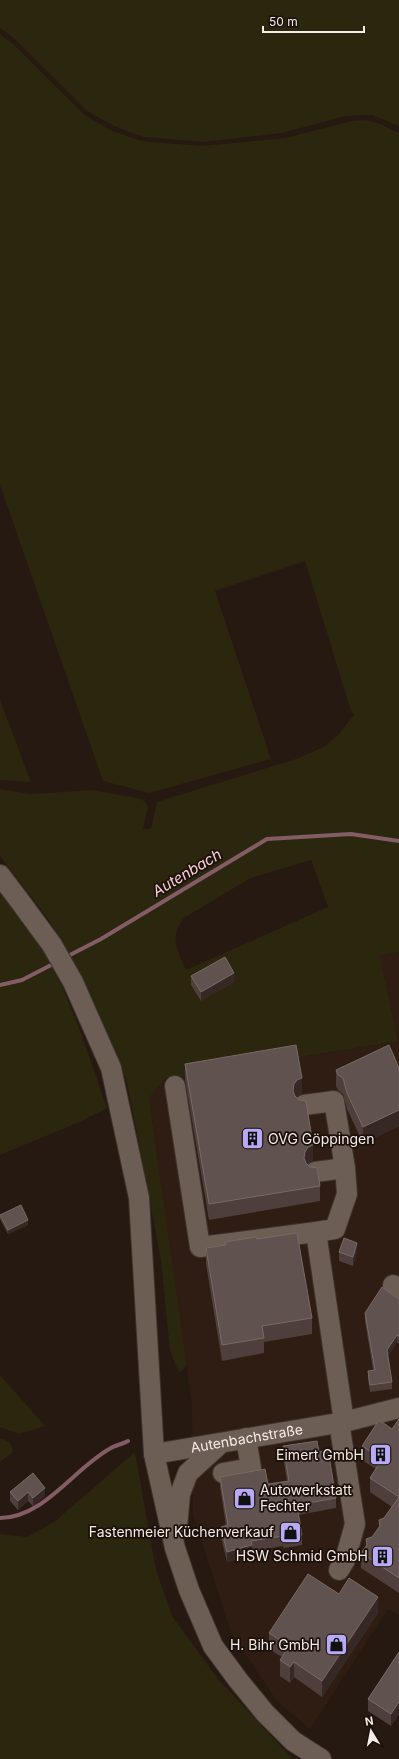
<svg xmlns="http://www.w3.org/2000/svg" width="399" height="1759" font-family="Inter,sans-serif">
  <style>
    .built { fill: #2f1d13 }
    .green { fill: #2b260e; fill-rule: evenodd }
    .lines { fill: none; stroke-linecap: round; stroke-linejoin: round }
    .stream { stroke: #845c66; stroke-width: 4 }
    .minor-casing { stroke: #3c3330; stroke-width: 22 }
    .minor { stroke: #6c5d55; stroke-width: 20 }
    .wall { fill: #4e3f3d }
    .shaded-wall { fill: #362824 }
    .building { fill: #60524f; stroke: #776a67 }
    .labels { text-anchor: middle; stroke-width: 3.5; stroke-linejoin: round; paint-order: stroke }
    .poi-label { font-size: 14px; fill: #f5ece8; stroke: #1b100a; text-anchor: end }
    .street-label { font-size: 14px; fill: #f5ece8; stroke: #1b100a }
    .water-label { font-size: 15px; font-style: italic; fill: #f9ced8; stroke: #1b100a }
  </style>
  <rect width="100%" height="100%" fill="#251912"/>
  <!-- built -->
  <path class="built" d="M 399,952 L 399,1615 L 388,1609 L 310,1729 L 276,1700 L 230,1630 L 193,1514 L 192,1405 L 149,1098 L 165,1079 L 398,1041 L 380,956 Z"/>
  <!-- green -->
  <path class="green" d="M 0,0 L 399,0 L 399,126 L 372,115 L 346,116 L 282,133 L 205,142 L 143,137 L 114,126 L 87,111 L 15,39 L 0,28 Z
    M 0,34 L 12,43 L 85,115 L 110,130 L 141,141 L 202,146 L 285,138 L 352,121 L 365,120 L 378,123 L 399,133 L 399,952 L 380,956 L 398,1041 L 165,1079 L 149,1098 L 187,1366 L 179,1373 L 170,1351 L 161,1260 L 127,1082 L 80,972 L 48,919 L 0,856 L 0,789 L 30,794 L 93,790 L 142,799 L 148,806 L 143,829 L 151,829 L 157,802 L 299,758 L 325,746 L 339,734 L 354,715 L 350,708 L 305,561 L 215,591 L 271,759 L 149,793 L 103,781 L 0,485 ZM 311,860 L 328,907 L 186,970 C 178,950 168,938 184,918 L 251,878 Z
    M 0,700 L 31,782 L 0,780 Z
    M 0,886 L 51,959 L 81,1033 L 107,1108 L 82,1121 L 0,1155 Z
    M 0,1375 L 45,1426 L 19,1434 L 0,1427 Z
    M 0,1438 C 8,1441 12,1442 13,1452 L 0,1462 Z
    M 135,1452 L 156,1570 L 172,1616 L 218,1679 L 293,1759 L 0,1759 L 0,1534 L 27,1537 L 54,1522 Z"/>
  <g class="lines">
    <!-- stream -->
    <path class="stream" d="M 66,957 L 101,939 L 267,839 L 351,834 L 399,841
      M 0,985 L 22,980 L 57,962
      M 0,1518 C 44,1518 74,1468 111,1448 C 116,1445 123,1444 128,1441"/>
    <defs>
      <g id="minor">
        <path d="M 0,875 L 19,900 L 52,945 L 73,982 L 111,1068 L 139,1198 L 154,1454 L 175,1548 L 189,1590 L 213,1646 L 238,1680 L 265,1713 L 293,1741 L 321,1759"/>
        <path d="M 175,1086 L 200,1247 L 316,1232"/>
        <path d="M 304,1105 L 334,1101 L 345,1168 L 347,1194 L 335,1229 L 316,1232 L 344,1422"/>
        <path d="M 315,1172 L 345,1168"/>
        <path d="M 393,1285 L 399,1289"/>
        <path d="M 339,1422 L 355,1524 L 345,1560 L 339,1570"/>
        <path id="s1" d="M 154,1454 L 344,1422 L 399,1408"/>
        <path d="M 223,1473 L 251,1468 L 246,1438"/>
        <path d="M 177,1528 L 180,1494 L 188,1473 L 221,1443"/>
      </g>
    </defs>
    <!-- minor casing -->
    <use href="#minor" class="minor-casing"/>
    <!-- minor -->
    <use href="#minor" class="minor"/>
  </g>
  <!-- wall -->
  <path class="wall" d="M 191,976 L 234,982 L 201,1001 L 191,985 Z
    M 185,1064 L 302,1094 L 297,1096 L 296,1097 L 313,1161 L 308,1163 L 307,1164 L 320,1186 L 320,1201 L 209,1220 L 185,1079 Z
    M 399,1068 L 399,1126 L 363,1143 L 347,1109 L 343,1094 L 338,1090 L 336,1086 L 336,1070 Z
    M 0,1215 L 28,1225 L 8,1234 L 0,1219 Z
    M 257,1239 L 312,1318 L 312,1334 L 264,1342 L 264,1353 L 222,1361 L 206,1264 L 206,1248 L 225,1245 L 225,1242 Z
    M 357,1251 L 353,1266 L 339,1261 L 339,1252 Z
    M 399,1299 L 399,1344 L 397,1342 L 388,1356 L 392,1382 L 392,1389 L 370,1392 L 368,1379 L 368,1371 L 373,1370 L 365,1321 L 365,1313 Z
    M 399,1419 L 399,1593 L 361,1568 L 361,1553 L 366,1547 L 366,1539 L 372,1537 L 379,1527 L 379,1520 L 384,1518 L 392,1507 L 370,1492 L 370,1478 L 376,1469 L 362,1460 L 362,1446 L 392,1429 Z
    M 283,1446 L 319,1452 L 336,1498 L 336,1508 L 298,1515 L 302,1535 L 302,1545 L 284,1548 L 283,1546 L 252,1551 L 252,1555 L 227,1562 L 221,1537 L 221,1527 L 226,1526 L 220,1487 L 220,1477 L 268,1484 L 287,1481 L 283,1456 Z
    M 33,1473 L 45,1496 L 33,1506 L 28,1501 L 18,1510 L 10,1501 L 10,1492 Z
    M 339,1594 L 378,1613 L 322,1697 L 294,1677 L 290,1683 L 280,1676 L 280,1660 L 282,1657 L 269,1649 L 269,1633 Z
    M 399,1652 L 399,1714 L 391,1726 L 368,1711 L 368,1699 Z"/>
  <!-- shaded-wall -->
  <path class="shaded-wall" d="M 234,973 L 234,982 L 201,1001 L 201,992 Z
    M 302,1078 L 302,1094 L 297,1096 L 294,1100 L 293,1091 L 294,1084 L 297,1080 Z
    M 399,1110 L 399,1126 L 363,1143 L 363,1127 Z
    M 313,1145 L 313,1161 L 308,1163 L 305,1167 L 304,1158 L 305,1152 L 308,1147 Z
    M 28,1220 L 28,1225 L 8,1234 L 8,1230 Z
    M 357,1243 L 357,1251 L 353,1266 L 353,1257 Z
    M 397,1335 L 397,1342 L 387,1357 L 387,1350 Z
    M 45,1488 L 45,1496 L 33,1506 L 33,1498 Z
    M 28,1492 L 28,1501 L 18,1510 L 18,1501 Z
    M 252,1545 L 252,1555 L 227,1562 L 227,1552 Z
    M 378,1597 L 378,1613 L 322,1697 L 322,1681 Z
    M 294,1662 L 294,1677 L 290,1683 L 290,1667 Z
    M 399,1702 L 399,1714 L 391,1726 L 391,1714 Z"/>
  <!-- building -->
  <path class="building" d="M 225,957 L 234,973 L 201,992 L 191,976 Z
    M 296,1045 L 302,1078 L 297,1080 L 294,1084 L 293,1091 L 295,1096 L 299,1100 L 306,1101 L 313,1145 L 308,1147 L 305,1152 L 304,1158 L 306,1163 L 310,1167 L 317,1168 L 320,1186 L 209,1204 L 185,1064 Z
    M 389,1045 L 399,1068 L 399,1110 L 363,1127 L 347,1093 L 343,1078 L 338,1075 L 336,1070 Z
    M 21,1205 L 28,1220 L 8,1230 L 0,1215 Z
    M 297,1233 L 312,1318 L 262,1326 L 264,1338 L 222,1345 L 206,1248 L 226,1245 L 225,1242 L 256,1237 L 257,1239 Z
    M 344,1238 L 357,1243 L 353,1257 L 339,1252 Z
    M 382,1287 L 399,1299 L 399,1336 L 397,1335 L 387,1350 L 392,1382 L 370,1385 L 368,1371 L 375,1370 L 365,1313 Z
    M 399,1419 L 399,1578 L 361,1553 L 367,1545 L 366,1539 L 372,1537 L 380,1526 L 379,1520 L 384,1518 L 399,1497 L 370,1478 L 382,1459 L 362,1446 L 379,1420 L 392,1429 Z
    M 317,1441 L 319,1452 L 328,1450 L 336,1498 L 297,1505 L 302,1535 L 284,1538 L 283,1536 L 251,1541 L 252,1545 L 227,1552 L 221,1527 L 228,1525 L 220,1477 L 265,1469 L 268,1484 L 289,1481 L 283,1446 Z
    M 33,1473 L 45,1488 L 33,1498 L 28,1492 L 18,1501 L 10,1492 Z
    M 308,1574 L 339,1594 L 349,1578 L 378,1597 L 322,1681 L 294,1662 L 290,1667 L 280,1660 L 289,1646 L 269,1633 Z
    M 399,1652 L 399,1702 L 391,1714 L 368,1699 Z"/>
  <!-- icons -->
  <defs>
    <symbol id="building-square" viewBox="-11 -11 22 22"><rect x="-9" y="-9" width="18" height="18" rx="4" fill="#b7abf7" stroke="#1b100a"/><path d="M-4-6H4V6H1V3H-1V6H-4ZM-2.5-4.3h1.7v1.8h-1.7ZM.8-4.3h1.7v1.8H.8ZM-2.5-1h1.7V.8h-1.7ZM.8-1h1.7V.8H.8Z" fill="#111"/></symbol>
    <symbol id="shop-square" viewBox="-11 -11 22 22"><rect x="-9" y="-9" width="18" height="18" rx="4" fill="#b7abf7" stroke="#1b100a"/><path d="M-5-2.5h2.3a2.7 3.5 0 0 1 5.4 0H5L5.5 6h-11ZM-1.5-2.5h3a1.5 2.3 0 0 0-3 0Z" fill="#111"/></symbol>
  </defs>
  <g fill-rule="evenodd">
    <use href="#building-square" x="240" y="1126" width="25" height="25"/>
    <use href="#building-square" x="368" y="1442" width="25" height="25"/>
    <use href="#shop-square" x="232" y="1486" width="25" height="25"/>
    <use href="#shop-square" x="278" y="1520" width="25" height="25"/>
    <use href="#building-square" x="370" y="1544" width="25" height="25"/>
    <use href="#shop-square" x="324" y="1632" width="25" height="25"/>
  </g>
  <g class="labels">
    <!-- poi labels -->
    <g class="poi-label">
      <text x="268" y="1144" text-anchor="start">OVG Göppingen</text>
      <text x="364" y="1460">Eimert GmbH</text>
      <text x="260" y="1495" text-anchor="start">Autowerkstatt<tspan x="260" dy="16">Fechter</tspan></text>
      <text x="274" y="1537">Fastenmeier Küchenverkauf</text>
      <text x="368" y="1561">HSW Schmid GmbH</text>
      <text x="320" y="1650">H. Bihr GmbH</text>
    </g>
    <!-- street labels -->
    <g class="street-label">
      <text dy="5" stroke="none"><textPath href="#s1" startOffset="94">Autenbachstraße</textPath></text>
    </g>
    <!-- water labels -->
    <g class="water-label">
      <text transform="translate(187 873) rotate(-31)" y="5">Autenbach</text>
    </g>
  </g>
  <!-- north arrow -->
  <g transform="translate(371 1731) rotate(350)" stroke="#1b100a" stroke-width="3" paint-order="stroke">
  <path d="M0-3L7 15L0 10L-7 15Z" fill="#f5ece8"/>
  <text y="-6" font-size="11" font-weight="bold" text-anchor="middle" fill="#f5ece8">N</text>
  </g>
  <!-- scale -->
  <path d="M263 26v6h101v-6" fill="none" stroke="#f5ece8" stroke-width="2"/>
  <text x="269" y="26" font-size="12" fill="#f5ece8" stroke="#1b100a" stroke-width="3" paint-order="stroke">50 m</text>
</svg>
